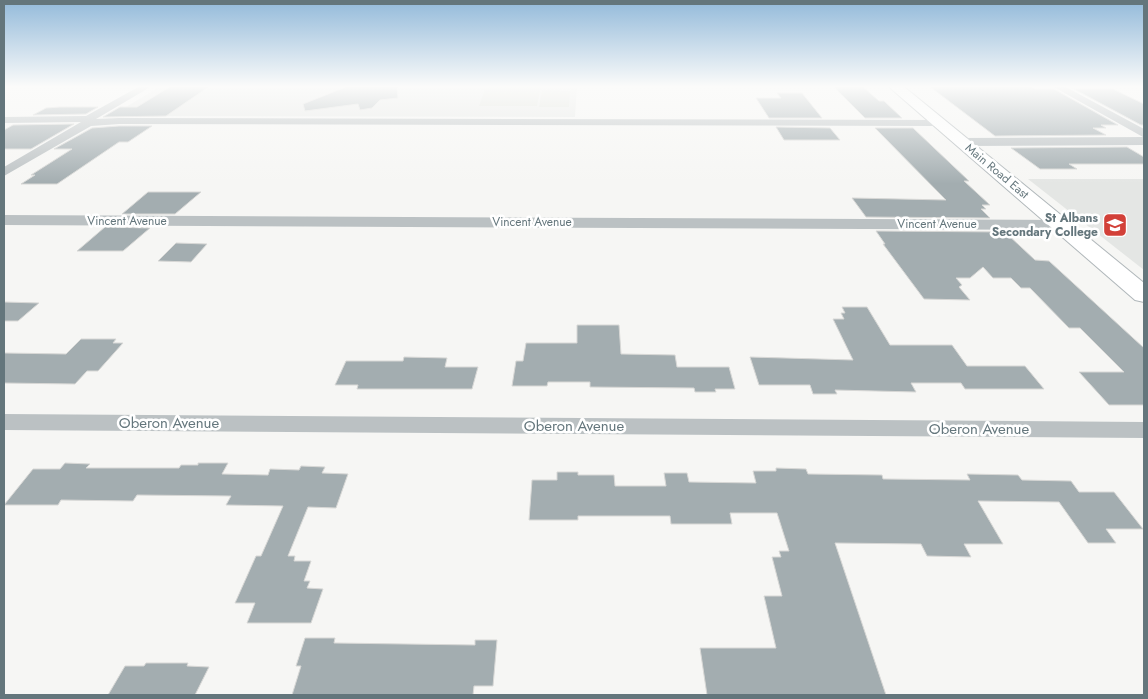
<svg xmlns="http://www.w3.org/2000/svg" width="1148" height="699" font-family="Jost,sans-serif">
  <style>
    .built { fill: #e4e6e4 }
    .green { fill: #d7dbd3 }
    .building { fill: #a3adb0; stroke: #d8d8d6 }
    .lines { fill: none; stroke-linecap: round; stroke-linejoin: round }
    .secondary-casing { stroke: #b0b7ba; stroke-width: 2 }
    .street { fill: #bbc1c3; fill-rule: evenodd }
    .secondary { fill: #fff; fill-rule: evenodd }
    .labels { text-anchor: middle; stroke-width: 5; stroke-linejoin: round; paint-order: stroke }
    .far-street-label { font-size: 12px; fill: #64767c; stroke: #fff }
    .far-poi-label { font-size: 12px; font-weight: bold; fill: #64767c; stroke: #fff; text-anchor: end }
    .street-label { font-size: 15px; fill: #64767c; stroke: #fff }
  </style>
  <rect width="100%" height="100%" fill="#f6f6f4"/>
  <!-- built -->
  <path class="built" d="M 161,86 L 577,86 L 575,117 L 120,116 L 116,113 Z
    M 1028,179 L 1144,179 L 1144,270 Z"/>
  <!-- green -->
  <path class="green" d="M 486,86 L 541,86 L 537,106 L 479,106 Z
    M 542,90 L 570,91 L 569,107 L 539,107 Z"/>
  <!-- building -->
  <path class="building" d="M 171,86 L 210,86 L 166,116 L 103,117 L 120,107 L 137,107 Z
    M 348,86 L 397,86 L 398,98 L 380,100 L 372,108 L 360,110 L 358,104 L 305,111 L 303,104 Z
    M 833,86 L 862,86 L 879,101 L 884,101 L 902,118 L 865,118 Z
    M 929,86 L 1030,86 L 1036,89 L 1054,89 L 1118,125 L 1101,125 L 1106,128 L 1093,128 L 1106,135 L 995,136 Z
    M 1074,89 L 1113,89 L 1144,104 L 1144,125 L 1141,125 Z
    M 777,93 L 802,93 L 822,118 L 769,118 L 756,98 L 781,98 Z
    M 60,107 L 98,107 L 86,114 L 33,115 L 46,108 Z
    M 74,124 L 31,149 L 4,149 L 4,130 L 13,125 Z
    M 119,126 L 152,126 L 128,142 L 119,142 L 57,184 L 21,184 L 35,175 L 31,175 L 72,149 L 54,149 L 92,128 Z
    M 776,127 L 830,128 L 840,140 L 784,140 Z
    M 875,128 L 913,128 L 969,181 L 964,181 L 990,205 L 982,205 L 986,209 L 981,209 L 990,218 L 866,217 L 852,198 L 946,200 Z
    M 1127,147 L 1144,157 L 1144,164 L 1069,164 L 1077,169 L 1040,169 L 1011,148 Z
    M 148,192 L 201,192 L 175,214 L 122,214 Z
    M 105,227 L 150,228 L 123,251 L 77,251 Z
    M 876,231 L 1005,232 L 1035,260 L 1049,261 L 1144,348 L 1144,405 L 1109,405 L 1079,372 L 1124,372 L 1080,328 L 1069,328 L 1030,288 L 1021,288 L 1011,278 L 993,278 L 983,267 L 970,278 L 956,278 L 962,285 L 959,287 L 970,300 L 924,299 L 883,244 L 885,244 Z
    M 176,243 L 207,244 L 191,262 L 158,261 Z
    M 4,302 L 39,303 L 18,321 L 4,321 Z
    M 842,307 L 867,307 L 890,345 L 952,345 L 967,366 L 1025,366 L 1044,389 L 965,389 L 961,383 L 911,383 L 916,392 L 835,390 L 837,394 L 813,394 L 810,385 L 759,385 L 750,357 L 853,360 L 833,319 L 844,319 L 841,313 L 845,313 Z
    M 577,325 L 619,325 L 621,354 L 675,355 L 677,367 L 729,367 L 735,389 L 715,389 L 716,392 L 695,392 L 694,388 L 590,387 L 590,382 L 548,382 L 547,386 L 512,386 L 516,361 L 523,361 L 526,343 L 577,343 Z
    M 81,339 L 116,339 L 113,343 L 123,343 L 98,371 L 87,371 L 75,384 L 4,383 L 4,353 L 66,354 Z
    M 404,357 L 447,358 L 445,367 L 478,367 L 472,389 L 357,389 L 358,385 L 335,385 L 346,361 L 403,361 Z
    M 65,463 L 90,464 L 86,468 L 179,468 L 181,465 L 198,465 L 198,463 L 228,463 L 222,474 L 268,475 L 270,469 L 299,470 L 301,466 L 325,467 L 322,473 L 348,474 L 336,508 L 308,507 L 288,556 L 295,556 L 294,561 L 311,561 L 304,581 L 310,581 L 307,588 L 323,589 L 311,623 L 247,623 L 255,603 L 235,603 L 256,556 L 261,556 L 283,506 L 226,505 L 231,496 L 137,495 L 133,501 L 61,500 L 58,505 L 4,505 L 33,469 L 60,469 Z
    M 776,468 L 806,469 L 808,474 L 882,475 L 883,479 L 970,480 L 967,474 L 1018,475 L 1022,480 L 1071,481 L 1079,492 L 1114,492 L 1143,529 L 1106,529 L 1116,543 L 1088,543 L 1059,502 L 978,501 L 1003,544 L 964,544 L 971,557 L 927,556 L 921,544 L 835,543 L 886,695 L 707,695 L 700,648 L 776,648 L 764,596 L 782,596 L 772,557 L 781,557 L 779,551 L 789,551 L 777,513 L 730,513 L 732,524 L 671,524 L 670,516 L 578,516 L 578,520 L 529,520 L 532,480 L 557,480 L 557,472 L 578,472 L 578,475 L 614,475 L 615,486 L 666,486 L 664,473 L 687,473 L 689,482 L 756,483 L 753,471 L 776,471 Z
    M 305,638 L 335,638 L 334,643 L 475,645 L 475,640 L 497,640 L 493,686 L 474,686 L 473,695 L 292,695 L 301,666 L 296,666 Z
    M 146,663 L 188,663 L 187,666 L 209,667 L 195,695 L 108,695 L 125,666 L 144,666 Z"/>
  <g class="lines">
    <defs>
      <path id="secondary" d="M 888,86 L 903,86 L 1144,283 L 1144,302 L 1135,300 Z"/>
    </defs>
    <!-- secondary casing -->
    <use href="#secondary" class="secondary-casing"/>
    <!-- street -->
    <path class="street" d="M 140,86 L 152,86 L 96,119 L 119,118 L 940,120 L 946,123 L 940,126 L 119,124 L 91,126 L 4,176 L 4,167 L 81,122 L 4,123 L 4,117 L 86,116 Z
      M 1052,86 L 1064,86 L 1144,129 L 1144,145 L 961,146 L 955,142 L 961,138 L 1143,137 Z
      M 4,215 L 1061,220 L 1066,222 L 1069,225 L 1066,228 L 1061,230 L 4,225 Z
      M 4,414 L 1144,422 L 1144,438 L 4,430 Z"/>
    <!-- secondary -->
    <use href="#secondary" class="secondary"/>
  </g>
  <!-- sky -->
  <linearGradient id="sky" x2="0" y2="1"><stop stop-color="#93bada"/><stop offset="0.47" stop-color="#fbfbfa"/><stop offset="1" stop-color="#fbfbfa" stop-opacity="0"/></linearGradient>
  <rect width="1148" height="184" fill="url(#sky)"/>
  <!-- icons -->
  <defs>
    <symbol id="school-square" viewBox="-11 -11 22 22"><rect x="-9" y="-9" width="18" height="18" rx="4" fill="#d24038" stroke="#fff"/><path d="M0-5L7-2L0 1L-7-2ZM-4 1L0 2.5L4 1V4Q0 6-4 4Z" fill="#fff"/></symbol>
  </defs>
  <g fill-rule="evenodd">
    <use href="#school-square" x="1101" y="211" width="28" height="28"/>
  </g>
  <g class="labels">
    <!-- far-street labels -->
    <g class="far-street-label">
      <text transform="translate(997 171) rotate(40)" y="4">Main Road East</text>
      <text x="127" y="225">Vincent Avenue</text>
      <text x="532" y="226">Vincent Avenue</text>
      <text x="937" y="228">Vincent Avenue</text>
    </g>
    <!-- far-poi labels -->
    <g class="far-poi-label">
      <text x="1098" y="222">St Albans<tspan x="1098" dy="14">Secondary College</tspan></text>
    </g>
    <!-- street labels -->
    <g class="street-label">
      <text x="169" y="428">Oberon Avenue</text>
      <text x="574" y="431">Oberon Avenue</text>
      <text x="979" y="434">Oberon Avenue</text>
    </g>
  </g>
  <!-- border -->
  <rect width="1148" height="699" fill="none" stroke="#64767c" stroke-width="10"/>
</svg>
